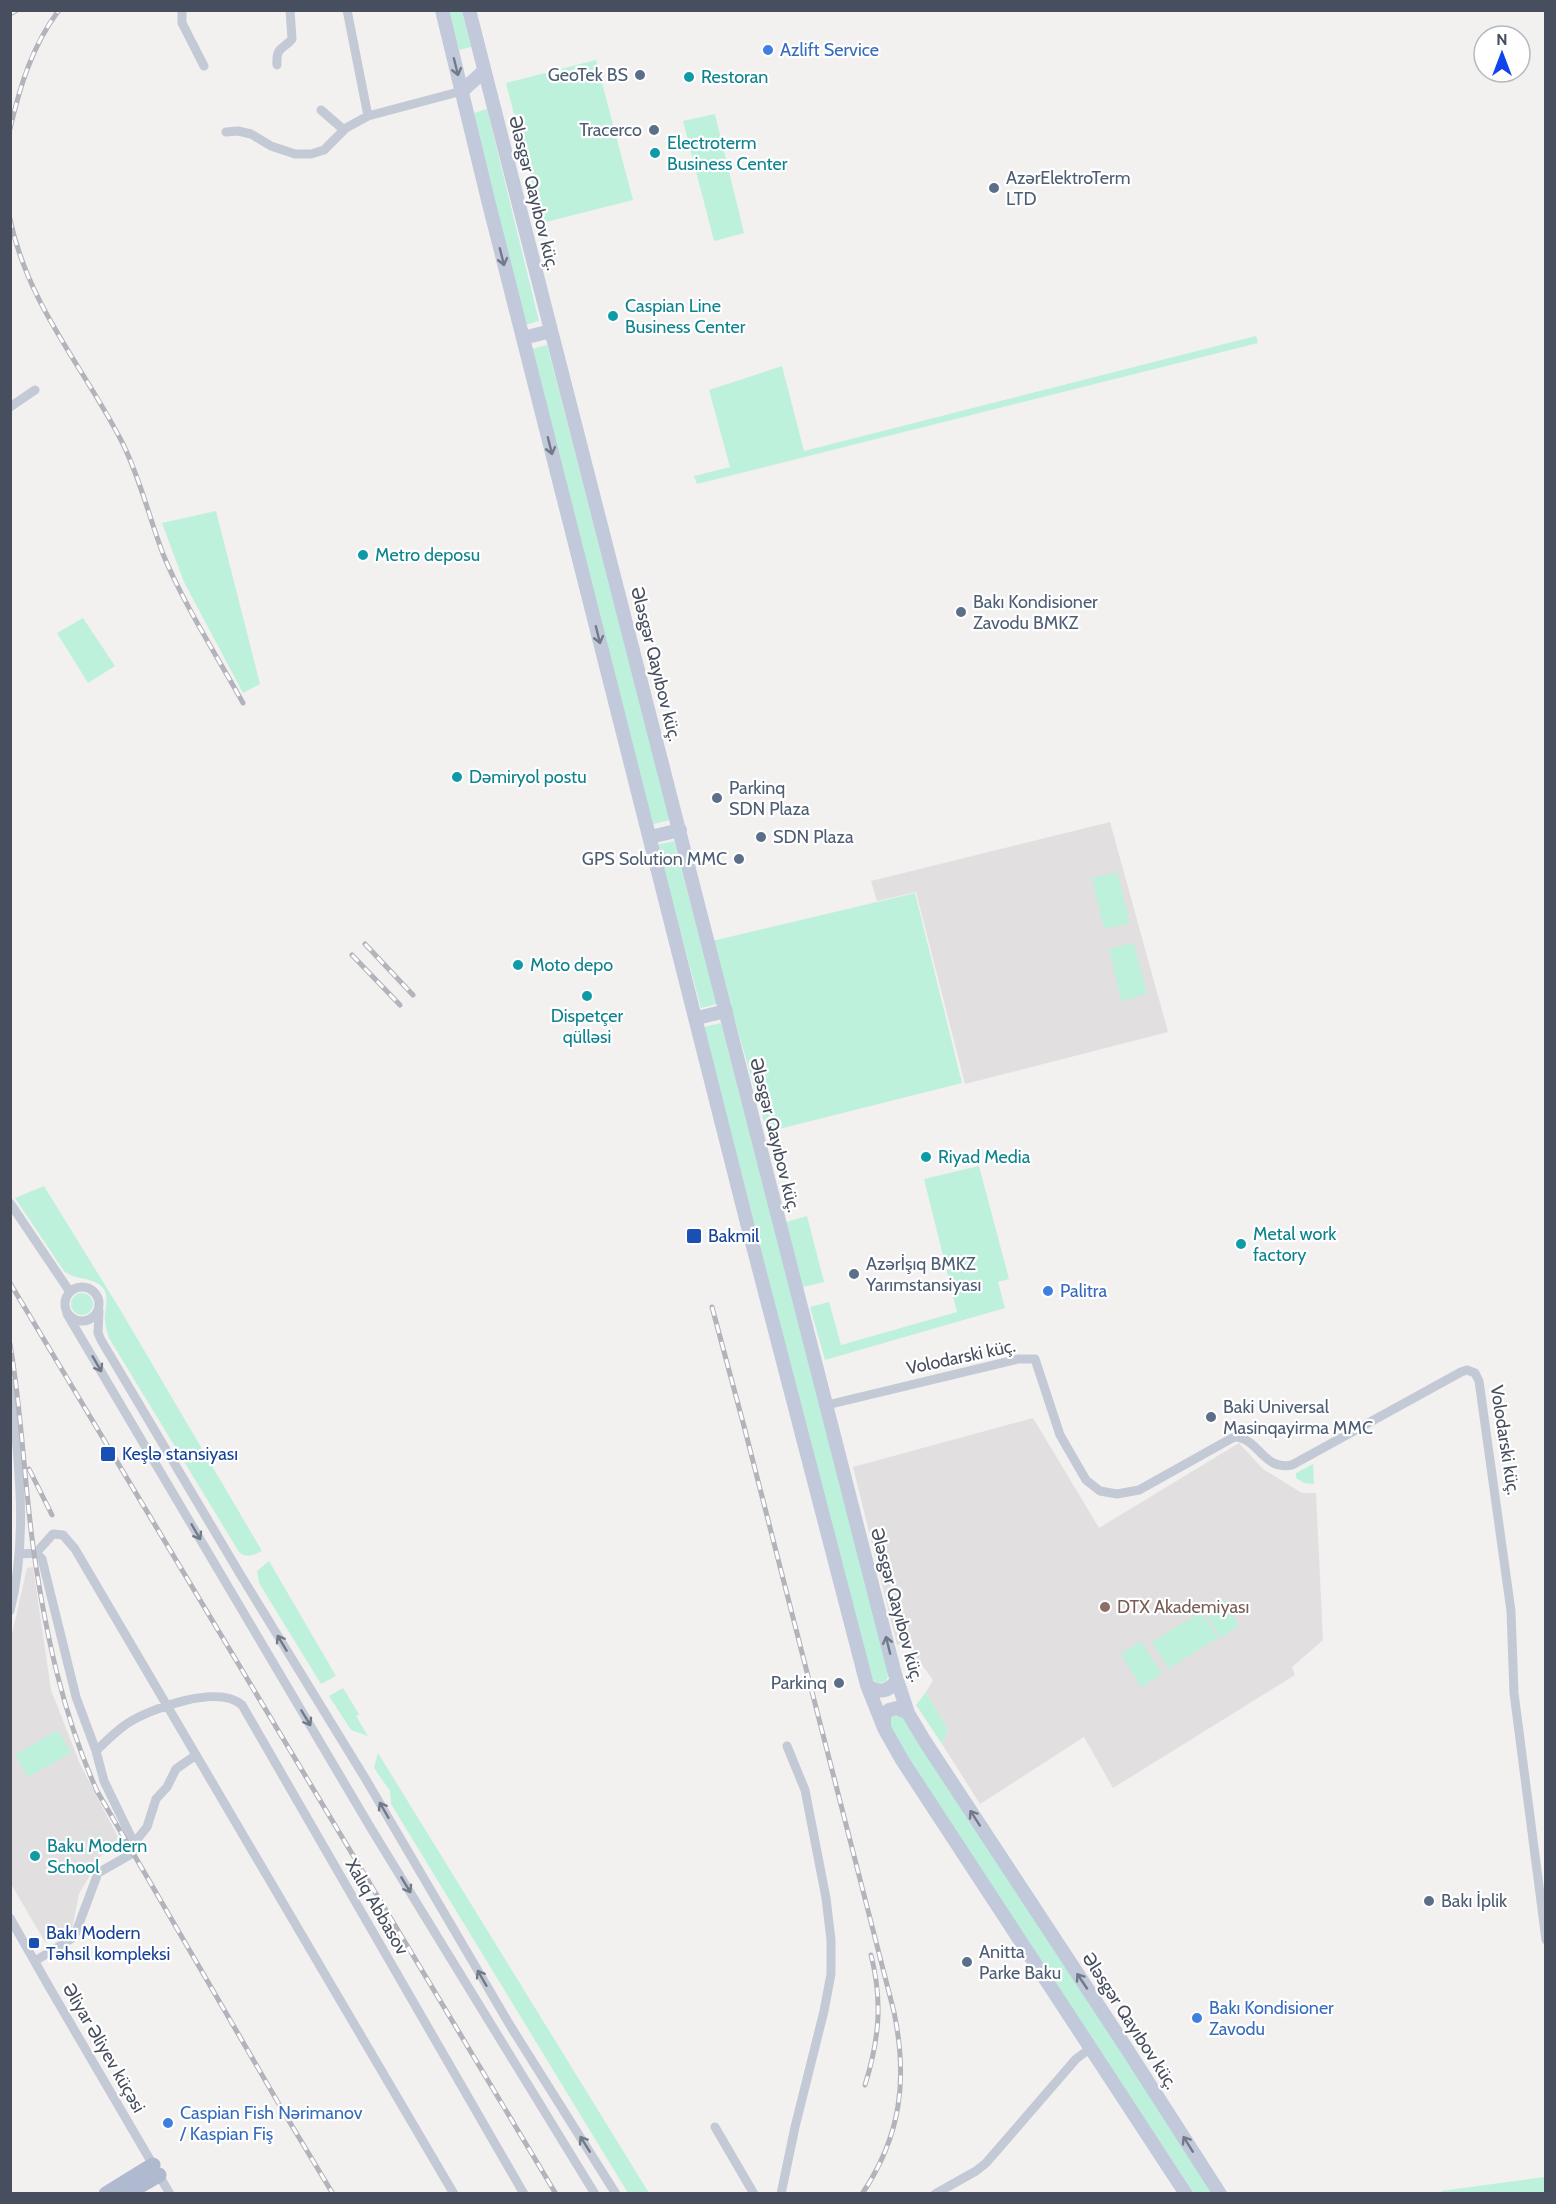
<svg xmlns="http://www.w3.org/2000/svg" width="1556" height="2204" font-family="Cabin,sans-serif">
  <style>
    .education { fill: #e1dfdf }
    .green { fill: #bdf1dc }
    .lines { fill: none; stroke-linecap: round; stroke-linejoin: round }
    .minor { stroke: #c3c9d5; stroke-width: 9 }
    .secondary { stroke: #c2c9da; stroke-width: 14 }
    .primary { stroke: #afb9d0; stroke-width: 15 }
    .rail-casing { stroke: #b2b3bb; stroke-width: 5 }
    .rail { stroke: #fff; stroke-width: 3; stroke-dasharray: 9; stroke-linecap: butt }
    .oneway { stroke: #727a8a }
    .oneway2 { stroke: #727a88 }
    .shop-dot { fill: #3f7fe0; stroke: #fff; stroke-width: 2 }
    .service-dot { fill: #5c6f8a; stroke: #fff; stroke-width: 2 }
    .culture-dot { fill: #0f9aa8; stroke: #fff; stroke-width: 2 }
    .transit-dot { fill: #1a4fb4; stroke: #fff; stroke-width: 2 }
    .education-dot { fill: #8d6e63; stroke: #fff; stroke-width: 2 }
    .labels { text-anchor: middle; stroke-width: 4.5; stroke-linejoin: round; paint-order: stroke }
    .shop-label { font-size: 18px; fill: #366cbe; stroke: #fff; text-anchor: start }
    .service-label { font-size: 18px; fill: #4e5e75; stroke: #fff; text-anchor: start }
    .culture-label { font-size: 18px; fill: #0d838f; stroke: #fff; text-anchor: start }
    .street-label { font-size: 18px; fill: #474f5f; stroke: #fff }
    .transit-label { font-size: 18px; fill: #164399; stroke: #fff; text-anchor: start }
    .education-label { font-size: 18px; fill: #785e54; stroke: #fff; text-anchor: start }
  </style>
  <rect width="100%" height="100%" fill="#f3f0f0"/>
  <!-- education -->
  <path class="education" d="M 1110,822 L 1168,1032 L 965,1084 L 916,892 L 877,901 L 871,881 Z
    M 1033,1418 L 1099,1528 L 1239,1443 L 1263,1469 L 1302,1493 L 1316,1493 L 1323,1640 L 1292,1667 L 1295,1675 L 1113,1788 L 1084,1737 L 980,1804 L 942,1744 L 948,1730 L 926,1692 L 933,1680 L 909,1647 L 897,1645 L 853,1467 Z
    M 33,1567 L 51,1690 L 80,1764 L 121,1843 L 101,1856 L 79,1894 L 72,1929 L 45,1942 L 11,1884 L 11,1638 L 27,1568 Z"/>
  <!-- green -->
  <path class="green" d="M 449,11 L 462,11 L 471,47 L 459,50 Z
    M 596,60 L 633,200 L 542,223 L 506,83 Z
    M 487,109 L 539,321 L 525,325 L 474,113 Z
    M 715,114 L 744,233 L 714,241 L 683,121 Z
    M 1256,336 L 1258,343 L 697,484 L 694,476 L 730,467 L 709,390 L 782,366 L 804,451 Z
    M 547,345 L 670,820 L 653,824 L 532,349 Z
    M 216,511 L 260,684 L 243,693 L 184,582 L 162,523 Z
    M 83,618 L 115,666 L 88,683 L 57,633 Z
    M 674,841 L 717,1004 L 701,1008 L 657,845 Z
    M 1117,872 L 1130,923 L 1104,929 L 1092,878 Z
    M 915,893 L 962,1083 L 767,1132 L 712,941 Z
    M 1134,943 L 1147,994 L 1121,1001 L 1109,949 Z
    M 721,1023 L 887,1667 L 888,1677 L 885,1682 L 878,1683 L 873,1680 L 870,1674 L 704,1027 Z
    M 979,1166 L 1009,1279 L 998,1282 L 1005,1308 L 825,1360 L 810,1307 L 829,1302 L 841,1345 L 957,1312 L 924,1179 Z
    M 44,1186 L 121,1311 L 262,1551 C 253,1555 247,1559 239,1552 L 109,1338 C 107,1330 104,1323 105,1315 C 106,1301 111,1290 95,1282 C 84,1277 74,1279 64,1271 L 15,1198 Z
    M 807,1216 L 824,1282 L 803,1287 L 786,1222 Z
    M71 1304a11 11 0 1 1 22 0a11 11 0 1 1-22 0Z
    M 1313,1464 L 1314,1484 L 1304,1483 L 1296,1478 L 1296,1473 Z
    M 269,1561 L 336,1676 L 321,1684 L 259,1583 L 257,1571 Z
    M 1223,1598 L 1239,1626 L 1220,1638 L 1204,1610 Z
    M 1201,1612 L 1218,1638 L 1169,1668 L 1152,1642 Z
    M 1141,1641 L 1162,1674 L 1141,1687 L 1121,1654 Z
    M 343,1688 L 359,1714 L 356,1716 L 368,1736 L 351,1730 L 329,1696 Z
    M 926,1692 L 948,1730 L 942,1744 L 916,1705 Z
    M 899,1715 L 904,1719 L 1213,2193 L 1194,2193 L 901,1749 C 895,1738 887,1729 891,1716 Z
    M 58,1730 L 71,1753 L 28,1777 L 15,1755 Z
    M 378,1753 L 649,2193 L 628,2193 L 391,1804 L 390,1791 L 374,1768 Z
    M 1545,2177 L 1545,2193 L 1443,2194 L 1441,2191 Z"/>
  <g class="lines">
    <!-- minor -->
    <path class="minor" d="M 182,10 L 182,23 L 204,66
      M 347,10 L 368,116 L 462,91
      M 277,65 C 276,46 282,51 292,39 L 290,10
      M 321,110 L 344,130
      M 226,132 L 238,131 L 251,134 L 271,146 L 295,154 L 311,154 L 324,150 L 346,128 L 368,116
      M 10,407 L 35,390
      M 10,1203 L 70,1292
      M65 1304a17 17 0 1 1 34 0a17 17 0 1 1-34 0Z
      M 99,1311 L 98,1333 L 101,1340 L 240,1574 L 365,1778 L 511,2027 L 616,2194
      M 67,1314 L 372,1830 L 595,2194
      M 827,1405 L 1018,1359 L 1035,1359 L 1060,1435 L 1086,1480 L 1100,1491 L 1117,1494 L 1139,1490 L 1234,1437 C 1259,1437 1262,1471 1292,1465 L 1461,1372 L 1467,1370 L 1475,1373 L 1479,1381 L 1511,1611 L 1514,1693 L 1546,1940
      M 36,1553 L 53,1534 L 63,1535 L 75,1549 L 454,2194
      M 20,1554 L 36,1553 L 42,1559 L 76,1697 L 96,1751 L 104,1781 L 135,1845 L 133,1853 L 98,1873 L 76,1932 L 71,1939 L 35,1961
      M 10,1611 C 29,1536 18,1458 11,1383
      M 96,1751 C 106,1741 116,1731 128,1723 C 152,1708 218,1684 242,1705 L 524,2194
      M 135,1842 L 147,1827 L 156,1799 L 167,1787 L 176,1769 L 196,1755
      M 10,1918 L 48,1985 L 170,2194
      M 715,2127 L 754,2194
      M 781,2194 L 795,2127 L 824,2011 L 831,1974 L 831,1940 L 826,1898 L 805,1790 L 787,1746
      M 935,2194 L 976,2171 L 986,2163 L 1076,2059 L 1092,2047"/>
    <!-- secondary -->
    <path class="secondary" d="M 442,10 L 488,200 L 747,1223 L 867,1685 L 884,1728 L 902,1760 L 1186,2194
      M 469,10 L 895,1674 L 908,1713 L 924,1740 L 1127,2049 L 1220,2194
      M 462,91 L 484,71
      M 523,338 L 551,331
      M 650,837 L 680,830
      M 697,1018 L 726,1011
      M 867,1685 C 878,1694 889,1692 897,1680
      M 884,1726 L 884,1715 L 889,1710 L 897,1708 L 908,1713"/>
    <!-- primary -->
    <path class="primary" d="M 106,2194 L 153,2165
      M 126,2194 L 159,2175"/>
    <defs>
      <path id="rail" d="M 10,14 L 17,10
        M 10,129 C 20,86 32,46 59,10
        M 10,219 C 28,305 83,366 122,442 C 140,478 149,517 163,554 C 183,603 217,656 243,703
        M 365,944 L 413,995
        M 352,955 L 400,1005
        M 10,1283 L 556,2194
        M 712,1307 L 745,1430 L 894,2012 C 908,2080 901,2136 862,2194
        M 10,1344 C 22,1413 24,1483 34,1553 C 46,1635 63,1715 97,1791 L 283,2111 L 333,2194
        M 29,1469 L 52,1515
        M 865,2085 C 879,2040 883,2002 871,1955"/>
    </defs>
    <!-- rail casing -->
    <use href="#rail" class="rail-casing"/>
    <!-- rail -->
    <use href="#rail" class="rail"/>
  </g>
  <!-- one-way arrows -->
  <defs><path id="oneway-shaft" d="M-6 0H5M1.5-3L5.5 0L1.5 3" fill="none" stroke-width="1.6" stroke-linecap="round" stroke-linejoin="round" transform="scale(1.5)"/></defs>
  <g class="oneway">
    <use href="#oneway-shaft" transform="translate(456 67) rotate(76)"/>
    <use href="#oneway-shaft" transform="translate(502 257) rotate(76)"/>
    <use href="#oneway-shaft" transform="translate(550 446) rotate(76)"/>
    <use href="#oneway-shaft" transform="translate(598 635) rotate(76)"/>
    <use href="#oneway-shaft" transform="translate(888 1645) rotate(-104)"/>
    <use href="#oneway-shaft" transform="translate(975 1818) rotate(-123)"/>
    <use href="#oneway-shaft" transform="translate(1082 1981) rotate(-124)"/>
    <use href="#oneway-shaft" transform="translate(1188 2144) rotate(-122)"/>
  </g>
  <g class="oneway2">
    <use href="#oneway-shaft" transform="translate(97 1364) rotate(60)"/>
    <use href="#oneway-shaft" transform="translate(196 1532) rotate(60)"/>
    <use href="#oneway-shaft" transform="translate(282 1643) rotate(-121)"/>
    <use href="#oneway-shaft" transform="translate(306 1718) rotate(59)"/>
    <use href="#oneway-shaft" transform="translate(384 1810) rotate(-120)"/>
    <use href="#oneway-shaft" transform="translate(406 1885) rotate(59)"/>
    <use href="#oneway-shaft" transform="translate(482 1978) rotate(-120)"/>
    <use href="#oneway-shaft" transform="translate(585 2144) rotate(-122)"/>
  </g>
  <!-- markers -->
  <g class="shop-dot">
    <circle cx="768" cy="50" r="6"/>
    <circle cx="1048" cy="1291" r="6"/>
    <circle cx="1197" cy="2018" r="6"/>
    <circle cx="168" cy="2123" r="6"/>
  </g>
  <g class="service-dot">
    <circle cx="640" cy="75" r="6"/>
    <circle cx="654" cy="130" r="6"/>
    <circle cx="994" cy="188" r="6"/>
    <circle cx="961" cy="612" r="6"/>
    <circle cx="717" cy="798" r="6"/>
    <circle cx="761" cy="837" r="6"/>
    <circle cx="739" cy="859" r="6"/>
    <circle cx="854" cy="1274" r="6"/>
    <circle cx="1211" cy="1417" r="6"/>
    <circle cx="839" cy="1683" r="6"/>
    <circle cx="1429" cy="1901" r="6"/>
    <circle cx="967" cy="1962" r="6"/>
  </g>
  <g class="culture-dot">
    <circle cx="689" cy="77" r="6"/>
    <circle cx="655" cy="153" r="6"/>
    <circle cx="613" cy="316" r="6"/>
    <circle cx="363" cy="555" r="6"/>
    <circle cx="457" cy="777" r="6"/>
    <circle cx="518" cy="965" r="6"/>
    <circle cx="587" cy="996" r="6"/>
    <circle cx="926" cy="1157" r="6"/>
    <circle cx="1241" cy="1244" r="6"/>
    <circle cx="35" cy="1856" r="6"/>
  </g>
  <g class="transit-dot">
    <rect x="686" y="1228" width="16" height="16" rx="3"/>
    <rect x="100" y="1446" width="16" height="16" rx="3"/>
    <rect x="28" y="1937" width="12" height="12" rx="3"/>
  </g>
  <circle class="education-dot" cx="1105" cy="1607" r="6"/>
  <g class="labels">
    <!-- shop labels -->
    <g class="shop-label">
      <text x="780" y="56">Azlift Service</text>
      <text x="1060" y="1297">Palitra</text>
      <text x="1209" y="2014">Bakı Kondisioner<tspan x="1209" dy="21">Zavodu</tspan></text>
      <text x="180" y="2119">Caspian Fish Nərimanov<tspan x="180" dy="21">/ Kaspian Fiş</tspan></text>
    </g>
    <!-- service labels -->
    <g class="service-label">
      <text x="628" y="81" text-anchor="end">GeoTek BS</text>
      <text x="642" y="136" text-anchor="end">Tracerco</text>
      <text x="1006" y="184">AzərElektroTerm<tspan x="1006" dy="21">LTD</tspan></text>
      <text x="973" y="608">Bakı Kondisioner<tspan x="973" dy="21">Zavodu BMKZ</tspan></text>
      <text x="729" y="794">Parkinq<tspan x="729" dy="21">SDN Plaza</tspan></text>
      <text x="773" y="843">SDN Plaza</text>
      <text x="727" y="865" text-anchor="end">GPS Solution MMC</text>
      <text x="866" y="1270">Azərİşıq BMKZ<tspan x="866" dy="21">Yarımstansiyası</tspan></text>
      <text x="1223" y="1413">Baki Universal<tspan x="1223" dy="21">Masinqayirma MMC</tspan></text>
      <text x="827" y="1689" text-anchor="end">Parkinq</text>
      <text x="1441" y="1907">Bakı İplik</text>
      <text x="979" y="1958">Anitta<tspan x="979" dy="21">Parke Baku</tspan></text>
    </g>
    <!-- culture labels -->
    <g class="culture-label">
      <text x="701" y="83">Restoran</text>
      <text x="667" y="149">Electroterm<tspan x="667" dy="21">Business Center</tspan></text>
      <text x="625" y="312">Caspian Line<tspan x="625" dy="21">Business Center</tspan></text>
      <text x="375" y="561">Metro deposu</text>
      <text x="469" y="783">Dəmiryol postu</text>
      <text x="530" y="971">Moto depo</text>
      <text x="587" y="1022" text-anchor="middle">Dispetçer<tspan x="587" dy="21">qülləsi</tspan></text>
      <text x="938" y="1163">Riyad Media</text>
      <text x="1253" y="1240">Metal work<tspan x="1253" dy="21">factory</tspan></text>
      <text x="47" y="1852">Baku Modern<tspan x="47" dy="21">School</tspan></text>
    </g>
    <!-- street labels -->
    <g class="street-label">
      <text transform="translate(534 193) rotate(76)" y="6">Ələsgər Qayıbov küç.</text>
      <text transform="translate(656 664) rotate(76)" y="6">Ələsgər Qayıbov küç.</text>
      <text transform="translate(775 1135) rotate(76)" y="6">Ələsgər Qayıbov küç.</text>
      <text transform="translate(961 1357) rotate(-12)" y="6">Volodarski küç.</text>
      <text transform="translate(1505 1440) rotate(81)" y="6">Volodarski küç.</text>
      <text transform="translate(897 1605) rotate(75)" y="6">Ələsgər Qayıbov küç.</text>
      <text transform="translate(377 1907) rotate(60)" y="6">Xalıq Abbasov</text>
      <text transform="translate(1130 2021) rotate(57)" y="6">Ələsgər Qayıbov küç.</text>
      <text transform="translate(104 2048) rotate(60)" y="6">Əliyar Əliyev küçəsi</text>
    </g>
    <!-- transit labels -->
    <g class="transit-label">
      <text x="708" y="1242">Bakmil</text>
      <text x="122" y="1460">Keşlə stansiyası</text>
      <text x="46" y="1939">Bakı Modern<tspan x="46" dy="21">Təhsil kompleksi</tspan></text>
    </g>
    <!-- education labels -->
    <g class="education-label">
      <text x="1117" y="1613">DTX Akademiyası</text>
    </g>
  </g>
  <!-- border -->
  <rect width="1556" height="2204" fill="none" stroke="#474f5f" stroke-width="24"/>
  <!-- north arrow -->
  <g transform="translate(1502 54)"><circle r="28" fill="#ffffff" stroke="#b5b9bf" stroke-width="1.5"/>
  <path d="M0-4.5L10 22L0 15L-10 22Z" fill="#1144ec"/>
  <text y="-9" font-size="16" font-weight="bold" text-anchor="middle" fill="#474f5f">N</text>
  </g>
</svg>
